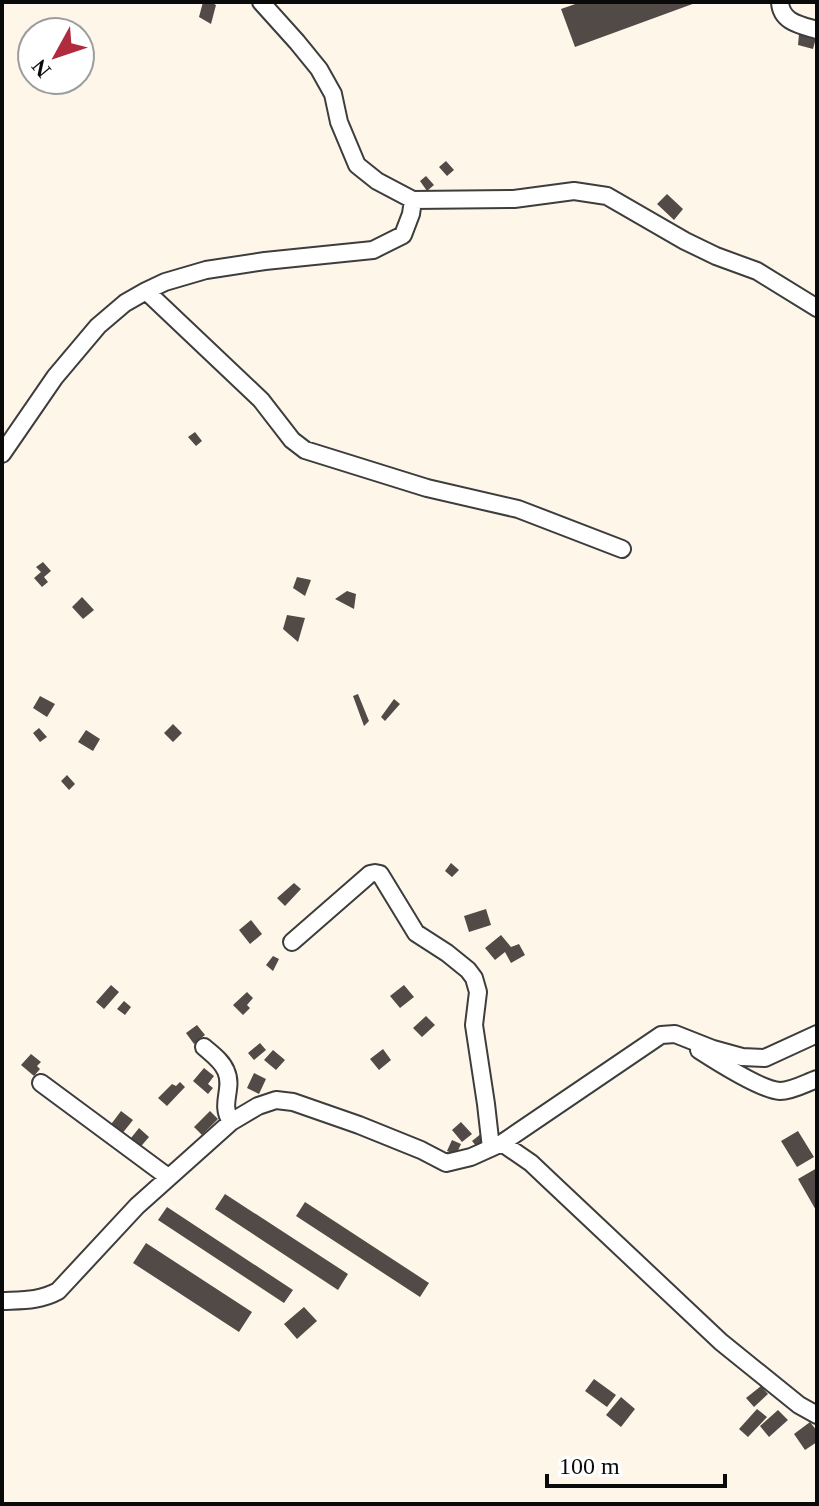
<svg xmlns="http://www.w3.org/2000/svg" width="819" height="1506" font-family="'Times New Roman',serif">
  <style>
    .building { fill: #524a47 }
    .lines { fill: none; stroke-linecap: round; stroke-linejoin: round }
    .minor-casing { stroke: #3d3d3d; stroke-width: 20 }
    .minor { stroke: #fff; stroke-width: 16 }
  </style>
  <rect width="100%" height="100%" fill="#fef7e9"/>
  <!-- building -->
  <path class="building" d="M 203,2 L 210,2 L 216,5 L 211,24 L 199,17 Z
    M 581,2 L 698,2 L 575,47 L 561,9 Z
    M 799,34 L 816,38 L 813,49 L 798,45 Z
    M 446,161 L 454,170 L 447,176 L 439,167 Z
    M 426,176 L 434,185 L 427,191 L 420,181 Z
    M 667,194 L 683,209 L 674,220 L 657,204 Z
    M 195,432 L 202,441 L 196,446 L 188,437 Z
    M 43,562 L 51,571 L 44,577 L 48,582 L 42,587 L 34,578 L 41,572 L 36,567 Z
    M 297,577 L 311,580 L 305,596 L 293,588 Z
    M 347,591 L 356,594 L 354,609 L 335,599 Z
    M 82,597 L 94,610 L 83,619 L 72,607 Z
    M 287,615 L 305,618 L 298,642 L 283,629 Z
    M 358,694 L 369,721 L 364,726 L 353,696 Z
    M 40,696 L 55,704 L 47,717 L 33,708 Z
    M 394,699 L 400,704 L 385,721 L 381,717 Z
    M 173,724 L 182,733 L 173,742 L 164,733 Z
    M 39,728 L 47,737 L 40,742 L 33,733 Z
    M 86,730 L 100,739 L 93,751 L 78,742 Z
    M 67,775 L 75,784 L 69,790 L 61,781 Z
    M 451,863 L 459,870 L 452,877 L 445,871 Z
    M 294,883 L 301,889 L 285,906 L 277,898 Z
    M 486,909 L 491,925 L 469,932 L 464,916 Z
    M 251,920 L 262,934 L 250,944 L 239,930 Z
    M 501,935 L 511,947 L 519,944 L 525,955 L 511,963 L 505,952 L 495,960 L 485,948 Z
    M 273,956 L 279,959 L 273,971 L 266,965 Z
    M 111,985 L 119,992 L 104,1009 L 96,1002 Z
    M 404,985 L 414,997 L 400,1008 L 390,996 Z
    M 247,992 L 253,998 L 247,1005 L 250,1008 L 243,1015 L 233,1005 Z
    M 124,1001 L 131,1007 L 125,1015 L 117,1009 Z
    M 426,1016 L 435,1025 L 422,1037 L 413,1028 Z
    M 197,1025 L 205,1035 L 194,1044 L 186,1033 Z
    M 260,1043 L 266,1050 L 254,1060 L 248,1053 Z
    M 383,1049 L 391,1060 L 379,1070 L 370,1059 Z
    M 273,1050 L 285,1060 L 276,1070 L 264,1060 Z
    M 31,1054 L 41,1062 L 37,1066 L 40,1069 L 34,1076 L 21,1065 Z
    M 204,1068 L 214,1076 L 208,1084 L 213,1088 L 208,1094 L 193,1081 Z
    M 254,1073 L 266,1079 L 259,1094 L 247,1088 Z
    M 180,1082 L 185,1087 L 167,1106 L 158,1098 L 172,1084 L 176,1086 Z
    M 121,1111 L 133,1120 L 121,1135 L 109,1127 Z
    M 210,1111 L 218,1119 L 202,1135 L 194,1127 Z
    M 461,1122 L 472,1134 L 462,1142 L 452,1130 Z
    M 139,1128 L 149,1137 L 137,1151 L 127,1143 Z
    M 798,1131 L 814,1157 L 797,1167 L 781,1141 Z
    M 482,1133 L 487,1139 L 477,1147 L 472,1141 Z
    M 452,1140 L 461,1144 L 456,1155 L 447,1151 Z
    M 817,1168 L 817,1212 L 798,1179 Z
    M 225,1194 L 348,1274 L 338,1290 L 215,1209 Z
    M 305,1202 L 429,1283 L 420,1297 L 296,1216 Z
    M 167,1207 L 293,1290 L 284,1303 L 158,1220 Z
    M 146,1243 L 252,1312 L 239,1332 L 133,1263 Z
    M 304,1307 L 317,1321 L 297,1339 L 284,1324 Z
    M 594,1379 L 616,1395 L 607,1407 L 585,1391 Z
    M 761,1386 L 768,1394 L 754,1407 L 746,1398 Z
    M 621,1397 L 635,1409 L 621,1427 L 606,1415 Z
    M 757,1409 L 767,1417 L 748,1437 L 739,1429 Z
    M 778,1410 L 788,1420 L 769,1437 L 760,1426 Z
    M 810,1422 L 817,1431 L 817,1442 L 805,1450 L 794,1434 Z"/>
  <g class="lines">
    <defs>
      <path id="minor" d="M 261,2 L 297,42 L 319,69 L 333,94 L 339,122 L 357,165 L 377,181 L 413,200 L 514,199 L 574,191 L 607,196 L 685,241 L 716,256 L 757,271 L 817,308
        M 780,2 C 781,22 800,25 817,30
        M 146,291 L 261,400 L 292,440 L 305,450 L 427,488 L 518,509 L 622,549
        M 2,454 L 55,377 L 98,326 L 125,303 L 146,291 L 165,282 L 206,270 L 265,261 L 373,250 L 403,235 L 411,214 L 413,200
        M 292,942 L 370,874 L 375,873 L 380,874 L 416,933 L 447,953 L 468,970 L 474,978 L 478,992 L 474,1025 L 486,1104 L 491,1148
        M 204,1047 C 212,1054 222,1061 226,1071 C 234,1089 219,1103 231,1122
        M 699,1050 C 716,1061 762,1090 780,1091 C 792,1091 806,1083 817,1079
        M 41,1083 L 168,1177
        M 502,1143 L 531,1163 L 550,1181 L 721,1342 L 799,1405 L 817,1415
        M 2,1301 C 22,1300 40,1301 58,1291 L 137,1206 L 231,1122 L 258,1106 L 276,1100 L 293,1102 L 359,1125 L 421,1150 L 446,1163 L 471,1157 L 502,1143 L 661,1035 L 675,1034 L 713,1049 L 742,1057 L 765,1058 L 817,1034"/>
    </defs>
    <!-- minor casing -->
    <use href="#minor" class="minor-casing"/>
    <!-- minor -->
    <use href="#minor" class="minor"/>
  </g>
  <!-- border -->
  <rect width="819" height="1506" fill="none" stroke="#0a0a0a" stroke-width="8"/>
  <!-- north arrow -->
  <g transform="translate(56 56) rotate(230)"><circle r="38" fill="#ffffff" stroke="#9d9d9d" stroke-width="2"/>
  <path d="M0-6L14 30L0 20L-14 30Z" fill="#b12b3f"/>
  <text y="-12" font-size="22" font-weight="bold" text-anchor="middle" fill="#0a0a0a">N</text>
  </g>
  <!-- scale -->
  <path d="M547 1474v12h178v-12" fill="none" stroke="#0a0a0a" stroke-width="4"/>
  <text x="559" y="1474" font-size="24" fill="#0a0a0a" stroke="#ffffff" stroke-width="6" paint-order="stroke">100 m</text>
</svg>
